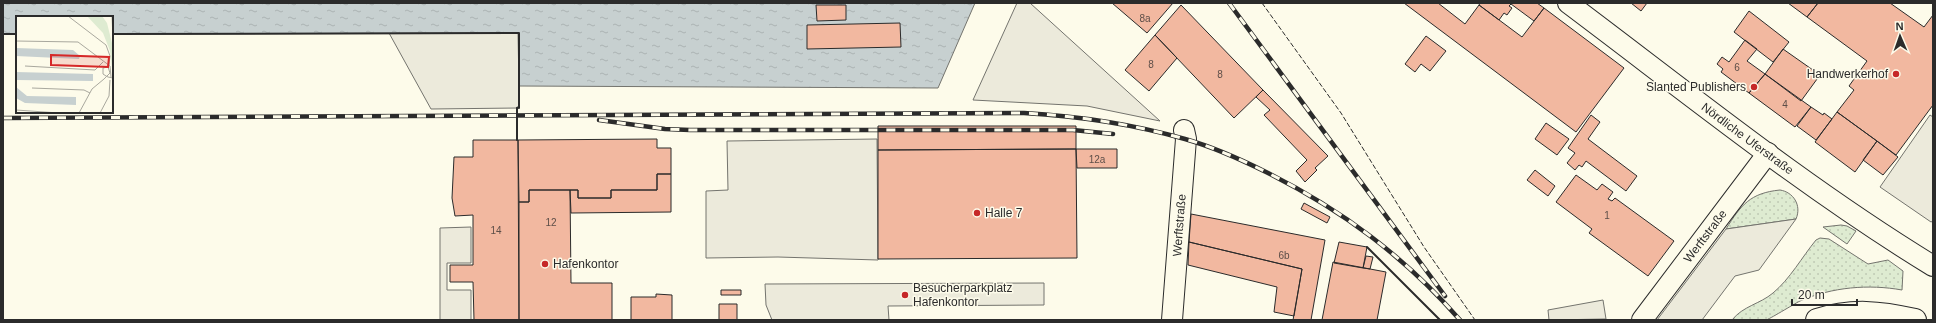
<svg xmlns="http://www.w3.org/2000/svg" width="1936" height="323" font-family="Arial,sans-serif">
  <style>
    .grass { fill: url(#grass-dots); stroke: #74746e }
    .parking { fill: #eceadb; stroke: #74746e }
    .water { fill: url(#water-ripples); stroke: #74746e }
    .building { fill: #f2b8a0; stroke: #2b2b2b }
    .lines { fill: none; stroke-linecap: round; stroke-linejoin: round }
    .minor-casing { stroke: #2b2b2b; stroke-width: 22 }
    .secondary-casing { stroke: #2b2b2b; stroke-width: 24 }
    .minor { stroke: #fdfbea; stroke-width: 20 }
    .secondary { stroke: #fdfbea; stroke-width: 22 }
    .rail-casing { stroke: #2b2b2b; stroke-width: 4.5 }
    .rail { stroke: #fdfbea; stroke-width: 3; stroke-dasharray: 9; stroke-linecap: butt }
    .fence { stroke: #2b2b2b; stroke-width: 1; stroke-dasharray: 5 2; stroke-linecap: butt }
    .wall { stroke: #2b2b2b; stroke-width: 2 }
    .poi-dot { fill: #c62828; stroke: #fdfbea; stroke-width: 1.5 }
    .labels { text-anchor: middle; stroke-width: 3; stroke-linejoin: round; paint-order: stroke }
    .number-label { font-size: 10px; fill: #5d4e48 }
    .poi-label { font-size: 12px; fill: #2b2b2b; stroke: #fdfbea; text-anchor: start }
    .street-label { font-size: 12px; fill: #2b2b2b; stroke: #fdfbea }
    .inset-road { fill: none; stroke: #a9a89e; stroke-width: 1 }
    .view { fill: #d62828; fill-opacity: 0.15; stroke: #d62828; stroke-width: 2 }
    .inset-edge { fill: none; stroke: #2b2b2b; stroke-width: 2 }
  </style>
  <defs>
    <pattern id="grass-dots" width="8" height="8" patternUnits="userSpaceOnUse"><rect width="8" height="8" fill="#deebd1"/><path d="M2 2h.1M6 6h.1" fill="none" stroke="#bfcab4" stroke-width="1.8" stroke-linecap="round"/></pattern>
    <pattern id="water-ripples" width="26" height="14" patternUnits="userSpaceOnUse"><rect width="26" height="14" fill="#c7d0d0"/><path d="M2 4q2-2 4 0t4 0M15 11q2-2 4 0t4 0" fill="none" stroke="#abb3b3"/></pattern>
  </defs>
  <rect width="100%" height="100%" fill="#fdfbea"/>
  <!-- grass -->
  <path class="grass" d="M 1780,190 C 1793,192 1802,205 1796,219 L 1726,229 C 1741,205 1750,193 1780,190 Z
    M 1841,225 L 1847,226 L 1856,231 L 1847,244 L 1823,227 Z
    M 1820,238 L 1829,239 L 1868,264 L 1888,260 L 1903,271 L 1902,290 C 1869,284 1832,287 1800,301 C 1794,304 1768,320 1766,320 C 1755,321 1743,320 1732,320 C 1743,306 1760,304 1773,293 C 1790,279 1802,257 1816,240 Z"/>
  <!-- parking -->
  <path class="parking" d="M 1017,3 L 1030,3 L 1160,121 L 1087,106 L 973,100 Z
    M 389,33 L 519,33 L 519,108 L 431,109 Z
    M 1930,115 L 1933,117 L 1933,221 L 1931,222 L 1880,187 Z
    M 877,139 L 878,260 L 778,257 L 706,258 L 706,191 L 728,190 L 727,141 Z
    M 1796,219 L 1759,270 L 1735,276 L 1702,320 L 1657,320 L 1726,229 Z
    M 471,227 L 471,263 L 447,263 L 447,290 L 471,290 L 471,320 L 440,320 L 440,228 Z
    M 1044,283 L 1044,305 L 888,306 L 889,320 L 772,320 L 766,305 L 765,284 Z
    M 1603,300 L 1606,319 L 1549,320 L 1548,310 Z"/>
  <!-- water -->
  <path class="water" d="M 3,3 L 975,3 L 938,88 L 519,86 L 518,33 L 112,34 L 112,17 L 17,17 L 17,34 L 3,34 Z"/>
  <!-- building -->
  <path class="building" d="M 1112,3 L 1173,3 L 1147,33 Z
    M 1404,3 L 1438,3 L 1465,24 L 1479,5 L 1522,37 L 1544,8 L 1624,68 L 1576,132 Z
    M 1480,3 L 1537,3 L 1544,8 L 1534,21 L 1511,4 L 1509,6 L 1512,8 L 1507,15 L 1504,13 L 1499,20 L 1479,5 Z
    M 1631,3 L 1647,3 L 1641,11 Z
    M 1788,3 L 1818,3 L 1807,17 Z
    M 1818,3 L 1890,3 L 1924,27 L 1933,15 L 1933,105 L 1896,155 L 1837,112 L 1854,90 L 1849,86 L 1867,61 L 1807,17 Z
    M 816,5 L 846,5 L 846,20 L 817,21 Z
    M 1181,5 L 1263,90 L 1234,118 L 1155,35 Z
    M 1749,11 L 1789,42 L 1773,62 L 1734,32 Z
    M 900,23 L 901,47 L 807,49 L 807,25 Z
    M 1155,35 L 1177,58 L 1149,91 L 1125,70 Z
    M 1426,36 L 1446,51 L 1430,71 L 1421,64 L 1415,72 L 1405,64 Z
    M 1745,40 L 1757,49 L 1747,61 L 1765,74 L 1749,93 L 1721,72 L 1723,69 L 1717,64 L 1722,57 L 1729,62 Z
    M 1783,49 L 1820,75 L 1801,101 L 1765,74 Z
    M 1765,74 L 1811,107 L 1795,127 L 1749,93 Z
    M 1263,90 L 1328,156 L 1315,168 L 1317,170 L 1305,182 L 1296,171 L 1307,160 L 1264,115 L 1270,110 L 1256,97 Z
    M 1811,107 L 1823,115 L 1824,113 L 1832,119 L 1816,140 L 1797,126 Z
    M 1837,112 L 1877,141 L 1855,172 L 1815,142 Z
    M 1591,115 L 1600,122 L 1588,139 L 1637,176 L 1626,191 L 1586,161 L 1582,167 L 1579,165 L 1575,170 L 1567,163 L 1575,153 L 1568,148 Z
    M 1546,123 L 1569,139 L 1557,155 L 1535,139 Z
    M 878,126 L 1076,126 L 1076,149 L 878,150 Z
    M 657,139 L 657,148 L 671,148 L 671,174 L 657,174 L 657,190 L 611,190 L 611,198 L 578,198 L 578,190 L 529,190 L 529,202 L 519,202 L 518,140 Z
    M 473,140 L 518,140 L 519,320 L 474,320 L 473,282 L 450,282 L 450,265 L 473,265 L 473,215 L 455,216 L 452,198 L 454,157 L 473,157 Z
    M 1877,141 L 1898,157 L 1883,175 L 1863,160 Z
    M 1076,149 L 1117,149 L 1117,168 L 1077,168 Z
    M 1076,149 L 1077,258 L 878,259 L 878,150 Z
    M 1535,170 L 1555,186 L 1548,196 L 1527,180 Z
    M 657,174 L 671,174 L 671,212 L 571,213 L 570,190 L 578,190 L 578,198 L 611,198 L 611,190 L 657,190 Z
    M 1576,175 L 1597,190 L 1602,184 L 1613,192 L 1608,199 L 1612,201 L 1615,198 L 1674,241 L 1648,276 L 1589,233 L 1592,229 L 1556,202 Z
    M 529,190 L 570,190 L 571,283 L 612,283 L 612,320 L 519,320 L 519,202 L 529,202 Z
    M 1304,203 L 1330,217 L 1327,223 L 1301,209 Z
    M 1191,214 L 1325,240 L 1311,320 L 1293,320 L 1302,269 L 1189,242 Z
    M 1189,242 L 1302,269 L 1294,316 L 1274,312 L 1277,287 L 1188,265 Z
    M 1339,242 L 1367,247 L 1363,268 L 1334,263 Z
    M 1366,256 L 1373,257 L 1370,269 L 1363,268 Z
    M 1333,262 L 1386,272 L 1377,320 L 1322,320 Z
    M 721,290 L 741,290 L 741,295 L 721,295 Z
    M 656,294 L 672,295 L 672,320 L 631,320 L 631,297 L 656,297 Z
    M 719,304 L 737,304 L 737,320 L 719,320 Z"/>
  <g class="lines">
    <defs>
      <g id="minor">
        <path id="s1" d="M 1568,3 C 1688,93 1805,188 1933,266"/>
        <path id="s2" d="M 1172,320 L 1186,139 L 1184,130"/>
        <path id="s3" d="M 1642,320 L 1768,153"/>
      </g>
      <path id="secondary" d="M 1817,320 C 1852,309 1880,312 1915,320"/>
    </defs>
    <!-- minor casing -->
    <use href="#minor" class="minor-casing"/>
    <!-- secondary casing -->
    <use href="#secondary" class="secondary-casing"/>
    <!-- minor -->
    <use href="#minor" class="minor"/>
    <!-- secondary -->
    <use href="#secondary" class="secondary"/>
    <defs>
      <path id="rail" d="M 1229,3 L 1445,296
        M 3,118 L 1024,113 C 1078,116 1132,124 1185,139 C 1213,147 1240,159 1266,172 C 1342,210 1404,256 1460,320
        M 599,120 L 665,129 L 690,130 L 1073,130 L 1113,134"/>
    </defs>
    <!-- rail casing -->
    <use href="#rail" class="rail-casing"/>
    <!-- rail -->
    <use href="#rail" class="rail"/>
    <!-- fence -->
    <path class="fence" d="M 1262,3 L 1341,113 L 1424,247 L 1475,320"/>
    <!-- wall -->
    <path class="wall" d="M 3,34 L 17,34
      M 112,34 L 519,33 L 519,108
      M 517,140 L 517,108 L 519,107
      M 1367,247 L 1440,320"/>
  </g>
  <!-- markers -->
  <g class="poi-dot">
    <circle cx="1896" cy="74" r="4"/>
    <circle cx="1754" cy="87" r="4"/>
    <circle cx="977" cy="213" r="4"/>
    <circle cx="545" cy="264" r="4"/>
    <circle cx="905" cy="295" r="4"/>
  </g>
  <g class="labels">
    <!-- number labels -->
    <g class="number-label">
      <text x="1145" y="22">8a</text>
      <text x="1151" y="68">8</text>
      <text x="1737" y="71">6</text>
      <text x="1220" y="78">8</text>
      <text x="1785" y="108">4</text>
      <text x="1097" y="163">12a</text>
      <text x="1607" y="219">1</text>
      <text x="551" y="226">12</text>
      <text x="496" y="234">14</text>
      <text x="1284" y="259">6b</text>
    </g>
    <!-- poi labels -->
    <g class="poi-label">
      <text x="1888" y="78" text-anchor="end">Handwerkerhof</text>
      <text x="1746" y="91" text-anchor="end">Slanted Publishers</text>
      <text x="985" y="217">Halle 7</text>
      <text x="553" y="268">Hafenkontor</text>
      <text x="913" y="292">Besucherparkplatz<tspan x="913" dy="14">Hafenkontor</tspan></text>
    </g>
    <!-- street labels -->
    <g class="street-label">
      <text dy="4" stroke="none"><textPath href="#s1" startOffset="225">Nördliche Uferstraße</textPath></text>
      <text dy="4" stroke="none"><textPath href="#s2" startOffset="95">Werftstraße</textPath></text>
      <text dy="4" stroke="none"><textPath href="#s3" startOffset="105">Werftstraße</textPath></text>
    </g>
  </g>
  <!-- overview -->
  <g transform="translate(16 16)">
    <rect width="97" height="97" fill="#fdfbea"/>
    <path d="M 71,0 L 86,0 L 91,7 L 97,31 L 97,60 L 94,35 L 87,17 Z" fill="#deebd1"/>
    <path d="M 0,32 L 57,34 L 64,40 L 63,43 L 0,40 ZM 0,56 L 77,58 L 77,65 L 0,64 ZM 0,71 L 11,80 L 60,81 L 60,89 L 9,87 L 0,82 Z" fill="#c7d0d0"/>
    <path class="inset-road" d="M 52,0 L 90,29 L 94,40 L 93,49M 96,0 L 97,23M 0,25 L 62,26 L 94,50 L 95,61M 9,50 L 79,54 L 87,46M 16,72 L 68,74 L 74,77M 0,94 L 43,97M 63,97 L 76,73 L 88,63 L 94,57 L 92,51 L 87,52 L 87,58 L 90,60 L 92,61 L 97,62M 84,97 L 93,80 L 94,64"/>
    <path class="view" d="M 35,39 L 93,41 L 92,51 L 35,49 Z"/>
    <rect width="97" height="97" class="inset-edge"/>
  </g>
  <!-- border -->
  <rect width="1936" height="323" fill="none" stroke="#2b2b2b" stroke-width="8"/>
  <!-- north arrow -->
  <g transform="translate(1900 36) rotate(358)" stroke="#fdfbea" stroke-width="3" paint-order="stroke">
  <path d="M0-3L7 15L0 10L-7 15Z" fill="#2b2b2b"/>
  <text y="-6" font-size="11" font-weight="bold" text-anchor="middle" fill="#2b2b2b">N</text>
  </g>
  <!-- scale -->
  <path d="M1792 299v6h65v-6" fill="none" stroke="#2b2b2b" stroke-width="2"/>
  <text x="1798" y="299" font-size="12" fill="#2b2b2b" stroke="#fdfbea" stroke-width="3" paint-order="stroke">20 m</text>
</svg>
